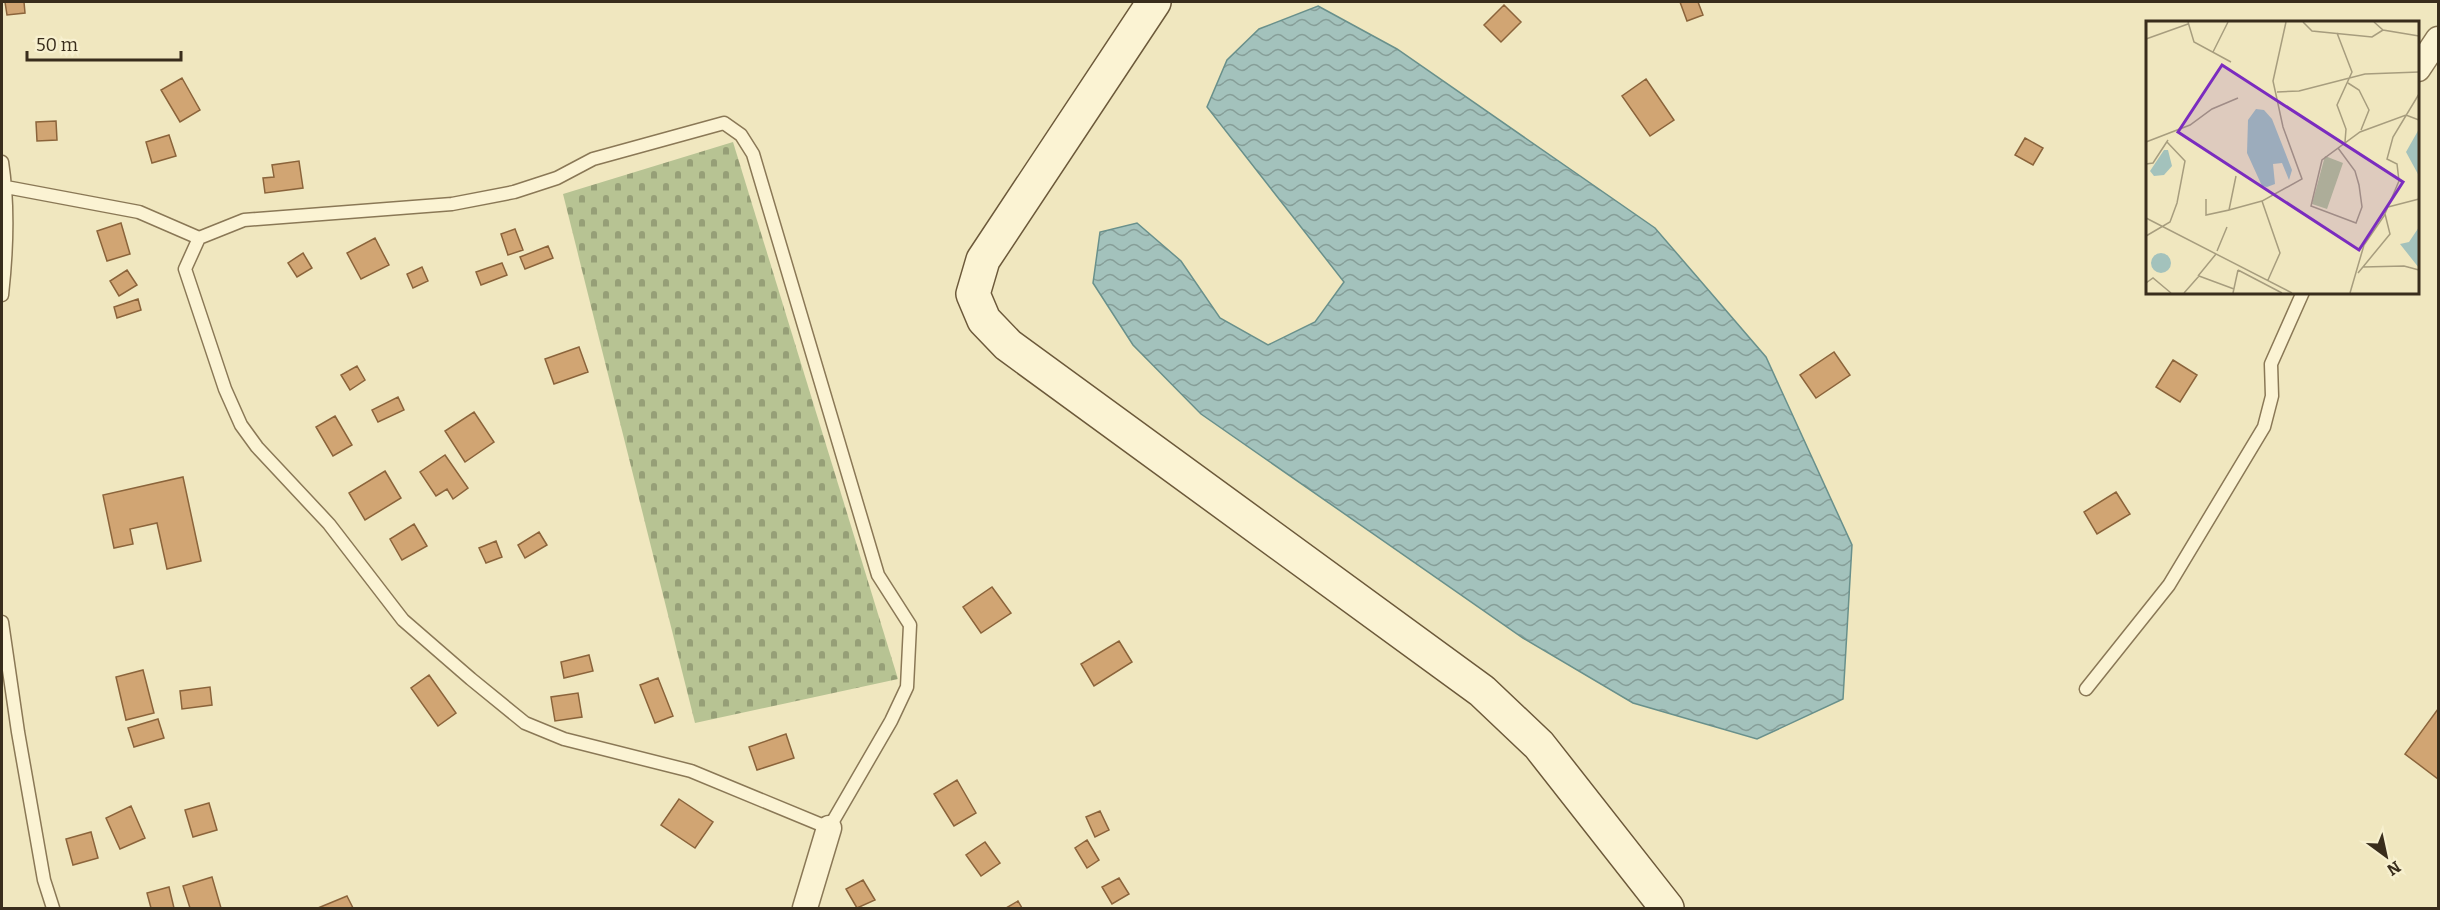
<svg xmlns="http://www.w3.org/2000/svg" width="2440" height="910" font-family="Bitter,serif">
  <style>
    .cemetery { fill: url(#cemetery-stones) }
    .water { fill: url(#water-waves); stroke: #69908b; stroke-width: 1.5 }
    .building { fill: #d1a573; stroke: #8b643b; stroke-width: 1.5 }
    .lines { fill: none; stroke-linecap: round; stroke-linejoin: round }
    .lane-casing { stroke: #8a7856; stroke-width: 15 }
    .street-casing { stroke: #8a7856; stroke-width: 27 }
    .secondary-casing { stroke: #6c593a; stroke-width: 36 }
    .lane { stroke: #fbf3d3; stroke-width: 12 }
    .street { stroke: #fbf3d3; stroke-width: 24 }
    .secondary { stroke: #fbf3d3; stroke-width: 33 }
    .inset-road { fill: none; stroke: #a79d7e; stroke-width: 1.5 }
    .view { fill: #7b2cbf; fill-opacity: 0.15; stroke: #7b2cbf; stroke-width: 3 }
    .inset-edge { fill: none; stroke: #392d1c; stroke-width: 3 }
  </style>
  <defs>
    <pattern id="cemetery-stones" width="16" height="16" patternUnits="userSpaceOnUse" patternTransform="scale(1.5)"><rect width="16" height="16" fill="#b7c393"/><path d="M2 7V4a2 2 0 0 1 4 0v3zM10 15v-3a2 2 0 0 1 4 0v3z" fill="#969f77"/></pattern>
    <pattern id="water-waves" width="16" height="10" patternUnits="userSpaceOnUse" patternTransform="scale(1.5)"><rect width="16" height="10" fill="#a3c2bc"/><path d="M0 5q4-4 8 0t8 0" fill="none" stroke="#869e98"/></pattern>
  </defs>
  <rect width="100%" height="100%" fill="#f0e7bf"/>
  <!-- cemetery -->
  <path class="cemetery" d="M 733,142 L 898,679 L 695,723 L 563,194 Z"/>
  <!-- water -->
  <path class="water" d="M 1318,6 L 1397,49 L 1655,228 L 1766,357 L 1852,545 L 1843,699 L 1757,739 L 1633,703 L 1523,638 L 1201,414 L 1133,345 L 1093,283 L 1100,232 L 1137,223 L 1181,261 L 1220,318 L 1268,345 L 1315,322 L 1344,282 L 1207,107 L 1227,60 L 1259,29 Z"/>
  <!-- building -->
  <path class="building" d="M 5,2 L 24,2 L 25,13 L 7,15 Z
    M 1680,2 L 1698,2 L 1703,15 L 1687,21 Z
    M 1504,5 L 1521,22 L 1501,42 L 1484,25 Z
    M 182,78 L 200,110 L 180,122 L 161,90 Z
    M 1646,79 L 1674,120 L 1650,136 L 1622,96 Z
    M 56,121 L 57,140 L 37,141 L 36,122 Z
    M 169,135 L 176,156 L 152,163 L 146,142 Z
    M 2025,138 L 2043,148 L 2033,165 L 2015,155 Z
    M 299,161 L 303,188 L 265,193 L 263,178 L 274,177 L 272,165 Z
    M 121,223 L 130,254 L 107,261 L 97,231 Z
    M 515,229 L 523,250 L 508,255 L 501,234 Z
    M 375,238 L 389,265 L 361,279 L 347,253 Z
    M 548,246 L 553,258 L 525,269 L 520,257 Z
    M 303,253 L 312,268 L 297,277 L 288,263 Z
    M 502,263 L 507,275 L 481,285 L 476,272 Z
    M 422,267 L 428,281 L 413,288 L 407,274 Z
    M 127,270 L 137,285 L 119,296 L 110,281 Z
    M 138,299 L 141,310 L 117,318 L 114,307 Z
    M 579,347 L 588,372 L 554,384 L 545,359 Z
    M 1834,352 L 1850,375 L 1816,398 L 1800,375 Z
    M 2173,360 L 2197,375 L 2180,402 L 2156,387 Z
    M 357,366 L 365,380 L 350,390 L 341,375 Z
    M 398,397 L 404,410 L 378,422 L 372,410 Z
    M 474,412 L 494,442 L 465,462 L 445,431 Z
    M 335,416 L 352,445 L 333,456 L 316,427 Z
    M 445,455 L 468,488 L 453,499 L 447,489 L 436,496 L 420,472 Z
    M 385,471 L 401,498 L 365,520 L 349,493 Z
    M 183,477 L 201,561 L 167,569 L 157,523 L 130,529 L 133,544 L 114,548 L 103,495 Z
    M 2116,492 L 2130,514 L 2097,534 L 2084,512 Z
    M 414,524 L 427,546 L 402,560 L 390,539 Z
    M 539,532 L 547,545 L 525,558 L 518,545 Z
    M 496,541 L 502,557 L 486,563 L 479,548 Z
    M 992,587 L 1011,613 L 981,633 L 963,607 Z
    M 1119,641 L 1132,662 L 1094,686 L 1081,664 Z
    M 589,655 L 593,671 L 564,678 L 561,662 Z
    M 143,670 L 154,713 L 126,720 L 116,677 Z
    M 429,675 L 456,713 L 438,726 L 411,688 Z
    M 658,678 L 673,716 L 655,723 L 640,685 Z
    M 210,687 L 212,705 L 182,709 L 180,691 Z
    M 578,693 L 582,717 L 555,721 L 551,697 Z
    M 2438,709 L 2438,779 L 2405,754 Z
    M 158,719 L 164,738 L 134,747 L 128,728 Z
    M 786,734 L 794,758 L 757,770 L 749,747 Z
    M 957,780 L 976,813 L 954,826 L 934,794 Z
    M 679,799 L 713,822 L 695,848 L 661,825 Z
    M 209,803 L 217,830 L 193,837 L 185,810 Z
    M 131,806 L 145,838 L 120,849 L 106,818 Z
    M 1100,811 L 1109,830 L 1095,837 L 1086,817 Z
    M 91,832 L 98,858 L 73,865 L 66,839 Z
    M 1087,840 L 1099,860 L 1087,868 L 1075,848 Z
    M 985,842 L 1000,863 L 981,876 L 966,855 Z
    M 212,877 L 221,908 L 190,908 L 183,886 Z
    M 1119,878 L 1129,894 L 1112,904 L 1102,887 Z
    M 863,880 L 875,900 L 857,908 L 846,889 Z
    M 169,887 L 174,908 L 151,908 L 147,893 Z
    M 347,896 L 353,908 L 318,908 Z
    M 1018,901 L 1022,908 L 1006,908 Z"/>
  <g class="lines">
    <defs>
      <path id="lane" d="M 724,123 L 741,135 L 753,154 L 878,575 L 910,625 L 907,687 L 891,721 L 829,828 L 691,771 L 564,739 L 525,723 L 471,679 L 403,620 L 329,524 L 257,447 L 241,425 L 225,389 L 185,269 L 199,238 L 244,220 L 452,204 L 514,192 L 557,178 L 593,159 Z
        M 2,162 C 9,207 7,250 2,295
        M 6,187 L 139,212 L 199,238
        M 2,622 L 18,732 L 44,880 L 53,908
        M 2086,689 L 2169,585 L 2264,427 L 2272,396 L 2271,364 L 2303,292"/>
      <path id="street" d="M 2418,69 L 2438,39
        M 805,908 L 829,828"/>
      <path id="secondary" d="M 1154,2 L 983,260 L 973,294 L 984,320 L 1008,345 L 1482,691 L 1539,745 L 1667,908"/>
    </defs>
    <!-- lane casing -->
    <use href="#lane" class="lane-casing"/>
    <!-- street casing -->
    <use href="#street" class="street-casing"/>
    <!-- secondary casing -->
    <use href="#secondary" class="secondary-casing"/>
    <!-- lane -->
    <use href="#lane" class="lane"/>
    <!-- street -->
    <use href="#street" class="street"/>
    <!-- secondary -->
    <use href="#secondary" class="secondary"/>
  </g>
  <!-- overview -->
  <g transform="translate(2146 21)">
    <rect width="273" height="273" fill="#f0e7bf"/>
    <path d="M 179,135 L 197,142 L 181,188 L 166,183 Z" fill="#b7c393"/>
    <path d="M 110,88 L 118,89 L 126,98 L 146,149 L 143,159 L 136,142 L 127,143 L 129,163 L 121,166 L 116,165 L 101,132 L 102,99 ZM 273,108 L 273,155 L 260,131 ZM 18,129 L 22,129 L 26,145 L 18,154 L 8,155 L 4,150 ZM 273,206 L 273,247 L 254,223 L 263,221 ZM5 242a10 10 0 1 1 20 0a10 10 0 1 1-20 0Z" fill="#a3c2bc"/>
    <path class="inset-road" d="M 42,1 L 48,21 L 85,41M 157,1 L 166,10 L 226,16 L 237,9M 228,1 L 237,9 L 273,15M 191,12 L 206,51 L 191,84 L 200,108 L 199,121M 0,18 L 42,3M 67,31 L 82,1M 202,62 L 213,69 L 223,89 L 215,109M 131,71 L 153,70 L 219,53 L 273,51M 0,121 L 44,104 L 66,88 L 92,77M 192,127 L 209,150 L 213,164 L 216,186 L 210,202 L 165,185 L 176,139 L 214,111 L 260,94 L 273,99M 0,143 L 7,142 L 22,119M 60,178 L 60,194 L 83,189 L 90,155M 242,186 L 273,178M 83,189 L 116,180M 0,197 L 146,272M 0,215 L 24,201 L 31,182 L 39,140 L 21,121M 71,230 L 81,206M 217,246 L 258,245 L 273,249M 92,249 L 136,272M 212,252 L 244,213 L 239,193M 52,255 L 70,233M 53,255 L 88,268M 122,259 L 134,232 L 116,180 L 156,158 L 137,106 L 127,60 L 140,1M 0,262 L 7,257 L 25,272M 38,272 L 53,255M 87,272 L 92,249M 204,272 L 218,224 L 238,195 L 253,160 L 251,143 L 241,138 L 247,116 L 273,73"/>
    <path class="view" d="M 76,44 L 257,161 L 213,229 L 32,111 Z"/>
    <rect width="273" height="273" class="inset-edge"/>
  </g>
  <!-- border -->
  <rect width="2440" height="910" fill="none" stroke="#392d1c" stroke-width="6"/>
  <!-- north arrow -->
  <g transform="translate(2386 856) rotate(147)" stroke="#f7f0cf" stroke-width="4.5" paint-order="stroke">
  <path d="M0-4.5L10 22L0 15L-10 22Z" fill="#392d1c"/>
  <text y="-9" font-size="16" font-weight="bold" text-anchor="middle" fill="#392d1c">N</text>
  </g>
  <!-- scale -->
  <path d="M27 51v9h154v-9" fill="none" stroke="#392d1c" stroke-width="3"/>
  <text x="36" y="51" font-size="18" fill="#392d1c" stroke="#f7f0cf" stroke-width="4.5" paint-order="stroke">50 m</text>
</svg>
